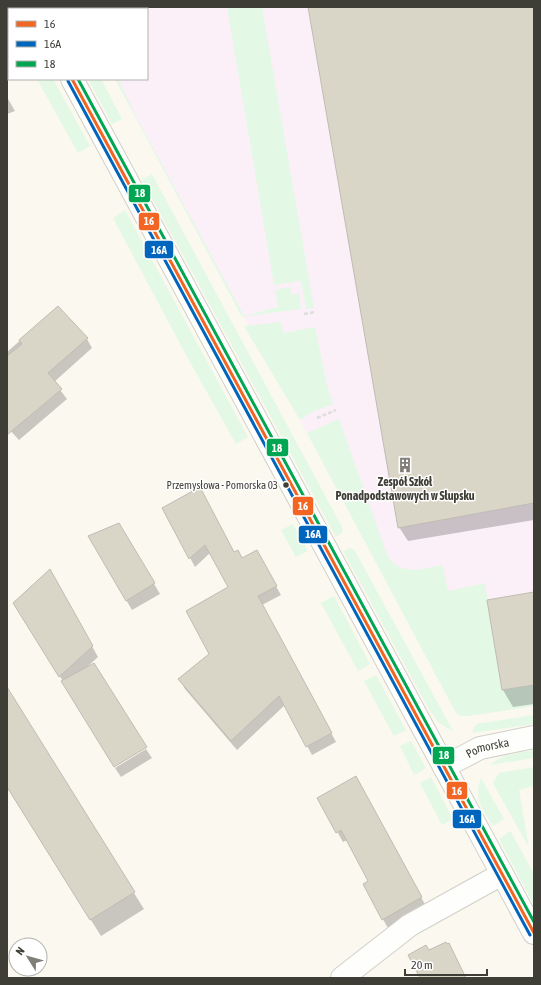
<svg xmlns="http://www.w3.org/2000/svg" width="541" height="985" font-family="'Asap Condensed',sans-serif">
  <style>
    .industrial { fill: #fbf0f7 }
    .green { fill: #e4f8e6 }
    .shadow { fill: #0003 }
    .building { fill: #dad6c7; stroke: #bebcb5 }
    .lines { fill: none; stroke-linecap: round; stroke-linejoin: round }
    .minor-casing { stroke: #d1d0c8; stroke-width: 24 }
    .path { stroke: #dededb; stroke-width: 2.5; stroke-dasharray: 4 2; stroke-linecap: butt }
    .minor { stroke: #fefefd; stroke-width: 22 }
    .bus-1-casing { stroke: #fff; stroke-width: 6 }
    .bus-2-casing { stroke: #fff; stroke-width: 6 }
    .bus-3-casing { stroke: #fff; stroke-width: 6 }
    .bus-1 { stroke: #f26522; stroke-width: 3 }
    .bus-2 { stroke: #0065bd; stroke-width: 3 }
    .bus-3 { stroke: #00a651; stroke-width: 3 }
    .bus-dot { fill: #3e3d36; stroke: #fff; stroke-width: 1.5 }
    .labels { text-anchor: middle; stroke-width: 3; stroke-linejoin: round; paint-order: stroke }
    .bus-label { font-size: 11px; fill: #3e3d36; stroke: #fff; text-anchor: end }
    .poi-label { font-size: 12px; font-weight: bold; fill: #3e3d36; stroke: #fff }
    .street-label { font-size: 12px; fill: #3e3d36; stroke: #fff }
    .line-badge { stroke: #fff; stroke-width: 1.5 }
    .badge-label { font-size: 11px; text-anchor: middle; font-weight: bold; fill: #fff }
  </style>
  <rect width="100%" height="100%" fill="#faf8ef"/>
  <!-- industrial -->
  <path class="industrial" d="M 81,7 L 534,7 L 534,706 L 468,716 L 461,716 L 456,713 L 398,601 L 123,94 L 118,79 L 147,79 L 147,9 L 82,9 Z"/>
  <!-- green -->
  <path class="green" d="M 227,7 L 262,7 L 314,308 L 306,309 L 301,281 L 274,285 Z
    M 37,79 L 53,79 L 90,146 L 78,153 Z
    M 88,79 L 101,79 L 122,119 L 112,124 Z
    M 115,79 L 118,79 L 137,118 L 244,316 L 278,307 L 275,290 L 290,287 L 292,295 L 299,293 L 301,309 L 242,317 Z
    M 152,174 L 342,527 L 343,532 L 336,537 L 142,180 Z
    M 125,210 L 248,437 L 236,444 L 185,353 L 113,218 Z
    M 281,322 L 284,333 L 315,327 L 327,385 L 333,404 L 314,411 L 300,420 L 244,326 Z
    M 339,419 L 388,557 C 402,576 421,569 442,565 L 448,591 L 485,583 L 502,690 L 534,685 L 534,706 L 468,716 L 461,716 L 456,713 L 307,433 Z
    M 293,524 L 308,551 L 296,557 L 281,530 Z
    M 350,548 L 355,551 L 453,731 L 439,723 L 430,711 L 343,551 Z
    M 334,596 L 370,664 L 358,671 L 321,603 Z
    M 376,675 L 406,730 L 394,736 L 364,681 Z
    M 534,715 L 534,724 L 473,733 L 473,729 L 477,724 Z
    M 411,741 L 426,768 L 414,775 L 400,746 Z
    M 534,750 L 534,758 L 490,765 C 503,754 518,753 534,750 Z
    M 534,767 L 534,786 L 519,790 L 529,848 L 493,783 L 499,773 Z
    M 431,777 L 453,819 L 442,825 L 420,783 Z
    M 481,778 L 504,819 L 493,826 C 483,810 473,798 481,778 Z
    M 509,832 L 511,832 L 534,874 L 534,905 L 499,839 Z"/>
  <!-- shadow -->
  <path class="shadow" d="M 309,7 L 534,7 L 534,520 L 408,541 L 399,527 Z
    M 7,97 L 15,111 L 7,114 Z
    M 58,307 L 87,339 L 92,348 L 54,382 L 67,399 L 19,440 L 7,427 L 7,352 Z
    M 163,508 L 242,559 L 256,551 L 281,595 L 262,605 L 336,742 L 312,755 L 285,705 L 237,750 L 185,689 L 180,680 L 210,654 L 230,588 L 210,553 L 195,567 Z
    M 119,524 L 160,594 L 132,610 L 89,537 Z
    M 50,571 L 98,657 L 66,686 L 20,613 Z
    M 534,593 L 534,704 L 513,707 L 503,690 Z
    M 7,689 L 144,909 L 101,936 L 7,787 Z
    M 146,749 L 152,758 L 121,777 L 115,768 Z
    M 361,788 L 427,908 L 389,930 L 364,885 L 370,881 L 347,840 L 343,842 L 318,798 Z"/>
  <!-- building -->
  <path class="building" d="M 308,7 L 534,7 L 534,503 L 398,528 Z
    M 58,306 L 88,338 L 48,373 L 62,389 L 7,435 L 7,356 L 22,344 L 19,340 Z
    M 200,487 L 234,552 L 238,550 L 242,558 L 257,550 L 277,586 L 258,596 L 332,733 L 306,747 L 279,696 L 231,741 L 178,679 L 209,654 L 186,611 L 228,587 L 205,545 L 189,559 L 162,508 Z
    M 119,523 L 155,583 L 126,601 L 88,536 Z
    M 50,569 L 93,646 L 59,677 L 13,603 Z
    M 534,592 L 534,685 L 502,690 L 487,600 Z
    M 94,663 L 147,747 L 114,767 L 61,681 Z
    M 7,687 L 135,892 L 90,920 L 7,787 Z
    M 356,776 L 422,897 L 382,920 L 363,884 L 368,881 L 341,830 L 336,833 L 317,798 Z
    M 446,942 L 447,944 L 449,943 L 466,978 L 420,978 L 408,955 L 426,945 L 429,950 Z"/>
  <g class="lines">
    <defs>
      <g id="minor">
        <path d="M 33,7 L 34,9"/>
        <path d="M 72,79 L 534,933"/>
        <path id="s1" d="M 444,767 L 480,748 L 534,737"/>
        <path d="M 342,978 L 410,925 L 502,874"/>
      </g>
    </defs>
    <!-- minor casing -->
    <use href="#minor" class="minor-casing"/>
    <!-- path -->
    <path class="path" d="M 304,314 L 315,312
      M 317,418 L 336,410"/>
    <!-- minor -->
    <use href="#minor" class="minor"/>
    <defs>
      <path id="bus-1" d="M 72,79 L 534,933"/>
      <path id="bus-2" d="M 68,81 L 530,935"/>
      <path id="bus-3" d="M 78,79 L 534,922"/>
    </defs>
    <!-- bus-1 casing -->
    <use href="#bus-1" class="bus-1-casing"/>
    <!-- bus-2 casing -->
    <use href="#bus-2" class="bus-2-casing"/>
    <!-- bus-3 casing -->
    <use href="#bus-3" class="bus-3-casing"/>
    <!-- bus-1 -->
    <use href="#bus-1" class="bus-1"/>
    <!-- bus-2 -->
    <use href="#bus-2" class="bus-2"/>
    <!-- bus-3 -->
    <use href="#bus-3" class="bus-3"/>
  </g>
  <!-- icons -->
  <defs>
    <symbol id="building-bare" viewBox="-9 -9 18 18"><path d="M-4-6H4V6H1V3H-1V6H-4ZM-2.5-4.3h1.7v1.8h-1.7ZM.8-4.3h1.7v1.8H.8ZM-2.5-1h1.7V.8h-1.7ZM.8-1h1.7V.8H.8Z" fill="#807e77" stroke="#fff" stroke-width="2.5" paint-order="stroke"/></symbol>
  </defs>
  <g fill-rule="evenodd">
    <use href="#building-bare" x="394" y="454" width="22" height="22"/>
  </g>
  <!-- markers -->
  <circle class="bus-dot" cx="286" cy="485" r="3.5"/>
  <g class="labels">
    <!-- bus labels -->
    <g class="bus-label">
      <text x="278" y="489">Przemysłowa - Pomorska 03</text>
    </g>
    <!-- poi labels -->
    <g class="poi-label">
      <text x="405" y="486">Zespół Szkół<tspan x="405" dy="14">Ponadpodstawowych w Słupsku</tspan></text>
    </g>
    <!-- street labels -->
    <g class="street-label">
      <text dy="4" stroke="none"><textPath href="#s1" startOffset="48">Pomorska</textPath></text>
    </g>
  </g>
  <g class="line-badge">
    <rect x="128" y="184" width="23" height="19" rx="4" fill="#00a651"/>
    <rect x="138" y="212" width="22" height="19" rx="4" fill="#f26522"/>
    <rect x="144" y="240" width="30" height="19" rx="4" fill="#0065bd"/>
    <rect x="266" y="438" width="23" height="19" rx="4" fill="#00a651"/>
    <rect x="292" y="496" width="22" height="20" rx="4" fill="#f26522"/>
    <rect x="298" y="525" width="30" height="19" rx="4" fill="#0065bd"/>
    <rect x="432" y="746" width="23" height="19" rx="4" fill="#00a651"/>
    <rect x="446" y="781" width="22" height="19" rx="4" fill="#f26522"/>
    <rect x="452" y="809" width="30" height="20" rx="4" fill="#0065bd"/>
  </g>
  <g class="badge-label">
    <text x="140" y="197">18</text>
    <text x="149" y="225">16</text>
    <text x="159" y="254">16A</text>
    <text x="277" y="452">18</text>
    <text x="303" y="510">16</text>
    <text x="313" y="538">16A</text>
    <text x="444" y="759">18</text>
    <text x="457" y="795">16</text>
    <text x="467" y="823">16A</text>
  </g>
  <!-- border -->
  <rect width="541" height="985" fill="none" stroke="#3e3d36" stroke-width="16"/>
  <!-- legend -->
  <rect x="8" y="8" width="140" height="72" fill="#ffffff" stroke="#b2b1af"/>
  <rect x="16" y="21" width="20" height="6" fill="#f26522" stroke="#b2b1af"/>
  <text x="44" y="28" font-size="12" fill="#3e3d36">16</text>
  <rect x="16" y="41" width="20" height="6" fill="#0065bd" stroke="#b2b1af"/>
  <text x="44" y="48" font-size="12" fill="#3e3d36">16A</text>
  <rect x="16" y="61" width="20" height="6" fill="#00a651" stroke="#b2b1af"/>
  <text x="44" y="68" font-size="12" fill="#3e3d36">18</text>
  <!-- north arrow -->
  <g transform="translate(28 957) rotate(307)"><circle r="19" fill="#ffffff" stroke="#b2b1af"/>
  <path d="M0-3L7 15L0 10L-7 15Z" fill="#807e77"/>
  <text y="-6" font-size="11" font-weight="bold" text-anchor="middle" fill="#3e3d36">N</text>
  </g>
  <!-- scale -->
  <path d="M405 969v6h82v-6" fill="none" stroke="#3e3d36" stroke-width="2"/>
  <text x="411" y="969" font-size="12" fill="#3e3d36" stroke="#ffffff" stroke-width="3" paint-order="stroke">20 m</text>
</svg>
